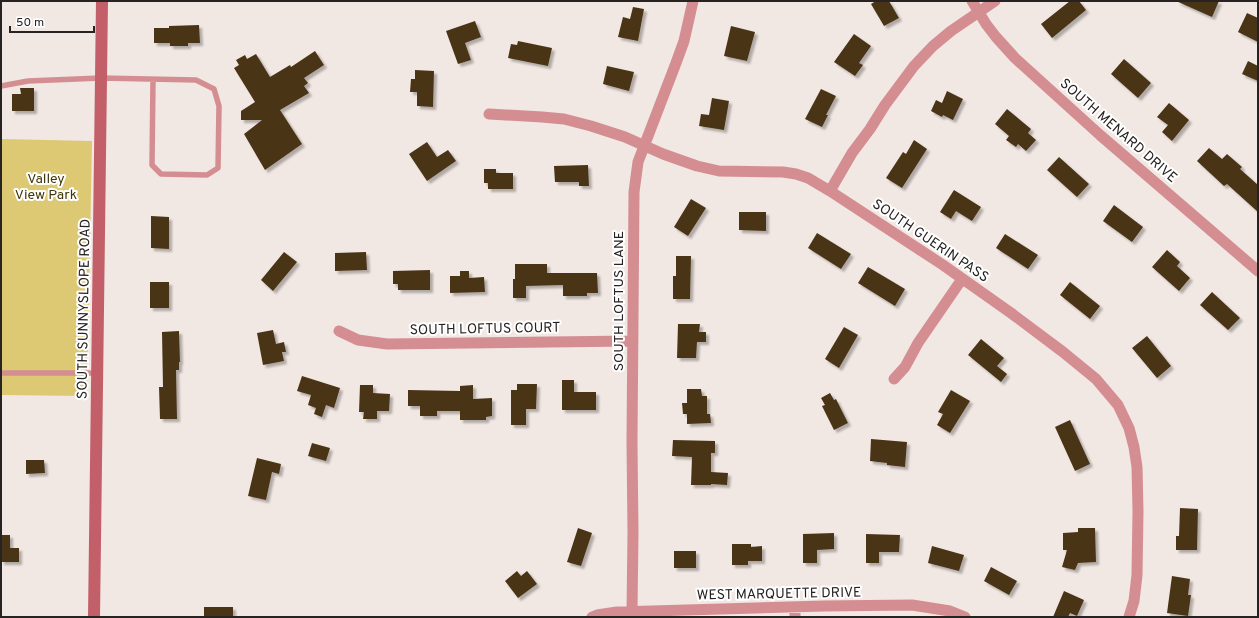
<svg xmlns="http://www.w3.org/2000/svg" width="1259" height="618" font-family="Overpass,sans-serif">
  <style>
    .green { fill: #ddc873 }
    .building { fill: #4a3419; filter: url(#shadow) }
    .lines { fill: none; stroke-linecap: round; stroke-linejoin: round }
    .lane { stroke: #d48e92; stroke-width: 5.5 }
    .street { stroke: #d48e92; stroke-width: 11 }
    .secondary { stroke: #c35f68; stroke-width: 12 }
    .labels { text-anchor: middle; stroke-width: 4; stroke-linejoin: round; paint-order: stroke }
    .street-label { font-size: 14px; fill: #272322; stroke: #fff }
    .park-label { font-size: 14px; fill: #403607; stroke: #fff }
  </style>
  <defs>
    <filter id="shadow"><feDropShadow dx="3" dy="3" stdDeviation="1" flood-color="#0004"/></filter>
  </defs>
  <rect width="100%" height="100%" fill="#f1e7e3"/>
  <!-- green -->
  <path class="green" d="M 1,139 L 92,141 L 87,396 L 1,395 Z"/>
  <!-- building -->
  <path class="building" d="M 876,1 L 889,1 L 899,18 L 884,26 L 871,4 Z
    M 1070,1 L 1079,1 L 1086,10 L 1052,38 L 1041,24 Z
    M 1176,1 L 1219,1 L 1212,17 Z
    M 633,7 L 644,9 L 638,41 L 618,37 L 623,17 L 630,19 Z
    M 1247,13 L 1258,18 L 1258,42 L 1238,32 Z
    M 475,21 L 481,37 L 465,43 L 471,60 L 458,64 L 446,31 Z
    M 199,25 L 200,43 L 188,43 L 188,46 L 170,46 L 170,43 L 154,43 L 154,28 L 169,28 L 169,26 Z
    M 731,26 L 755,32 L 747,61 L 724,56 Z
    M 854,34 L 871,46 L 859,63 L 863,65 L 855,76 L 834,62 Z
    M 518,41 L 552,48 L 548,66 L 508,58 L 511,44 L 517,45 Z
    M 315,51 L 324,65 L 304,78 L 308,83 L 304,86 L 309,93 L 280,110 L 302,144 L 265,170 L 244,134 L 262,120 L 241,120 L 241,111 L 255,102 L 234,68 L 239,65 L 236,60 L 245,55 L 247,59 L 256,54 L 270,77 L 290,65 L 291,67 Z
    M 1124,59 L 1151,83 L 1138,98 L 1111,74 Z
    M 1248,61 L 1258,66 L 1258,81 L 1242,74 Z
    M 607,66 L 634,72 L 629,91 L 603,84 Z
    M 415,70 L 434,71 L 433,107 L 417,106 L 417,92 L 410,92 L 411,79 L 415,79 Z
    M 20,88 L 34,88 L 34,111 L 12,111 L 12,94 L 21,94 Z
    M 821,89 L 836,96 L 826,115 L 828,115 L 822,127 L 805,119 Z
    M 947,91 L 963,99 L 953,120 L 943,115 L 942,117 L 931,111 L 936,100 L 942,103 Z
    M 712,98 L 729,101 L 724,130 L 699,126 L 701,114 L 709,115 Z
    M 1169,103 L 1189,120 L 1172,141 L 1162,132 L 1168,125 L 1157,117 Z
    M 1007,109 L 1031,129 L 1028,133 L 1036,140 L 1026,151 L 1018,144 L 1016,147 L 1006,140 L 1009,136 L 995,124 Z
    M 914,140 L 927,149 L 902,188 L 886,178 L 903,152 L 906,154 Z
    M 427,142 L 437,157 L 448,150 L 456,161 L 427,181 L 409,154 Z
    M 1209,148 L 1222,159 L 1227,154 L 1242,167 L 1240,169 L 1258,185 L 1258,212 L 1227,184 L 1224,186 L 1197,161 Z
    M 1059,157 L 1089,184 L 1077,197 L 1047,170 Z
    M 588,165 L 589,186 L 579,186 L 579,182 L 555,182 L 554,166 Z
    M 484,169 L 496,169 L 496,173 L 513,173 L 513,189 L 488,189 L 488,183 L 484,183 Z
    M 954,190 L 981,207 L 972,221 L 956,211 L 951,219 L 940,212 Z
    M 691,199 L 706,208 L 688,236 L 674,227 Z
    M 1114,205 L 1143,227 L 1132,242 L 1103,221 Z
    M 739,212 L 766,212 L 766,231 L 739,230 Z
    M 151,216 L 169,217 L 169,249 L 151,248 Z
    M 817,233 L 851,254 L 841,269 L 808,248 Z
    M 1005,234 L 1038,255 L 1028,269 L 996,248 Z
    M 1167,250 L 1180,262 L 1177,266 L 1190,278 L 1179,291 L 1152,267 Z
    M 284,252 L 297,262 L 273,291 L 261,280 Z
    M 366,252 L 367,270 L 335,271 L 335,253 Z
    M 676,256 L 691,256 L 690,299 L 673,299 L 673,276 L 676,276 Z
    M 515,264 L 547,264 L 547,273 L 597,273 L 598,293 L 587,293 L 587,296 L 563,296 L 563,285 L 526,286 L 526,298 L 513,298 L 513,279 L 515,279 Z
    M 868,267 L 905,289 L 895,306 L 858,283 Z
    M 430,270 L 430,290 L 398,290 L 398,284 L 393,284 L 393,271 Z
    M 460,271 L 469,271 L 469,278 L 484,277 L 485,292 L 450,293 L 450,276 L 460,276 Z
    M 150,282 L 169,282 L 169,308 L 150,308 Z
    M 1070,282 L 1100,306 L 1090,319 L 1060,295 Z
    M 1212,292 L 1240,318 L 1228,330 L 1200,305 Z
    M 678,324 L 700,324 L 699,332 L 706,332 L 706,342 L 697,342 L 696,358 L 677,358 Z
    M 844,327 L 858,335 L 839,368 L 825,359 Z
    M 273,330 L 276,344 L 284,342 L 286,352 L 282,352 L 284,361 L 263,365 L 257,333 Z
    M 179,331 L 180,362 L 179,362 L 179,370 L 176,370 L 177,419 L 160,419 L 159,387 L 163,387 L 162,332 Z
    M 1147,336 L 1171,366 L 1157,378 L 1132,348 Z
    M 981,339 L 1004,358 L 997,366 L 1007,374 L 1001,382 L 968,355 Z
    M 302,376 L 340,388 L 334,408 L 326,405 L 322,417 L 314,414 L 316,408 L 308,405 L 311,395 L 297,391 Z
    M 562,380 L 574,380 L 574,392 L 596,392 L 596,410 L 562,410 Z
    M 517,384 L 537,384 L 536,409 L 526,409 L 526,425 L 511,425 L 511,390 L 517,390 Z
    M 360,385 L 373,385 L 373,393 L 390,394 L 389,411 L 377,411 L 377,419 L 363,419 L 364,412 L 359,412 Z
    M 473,385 L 473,399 L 492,398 L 492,416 L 486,417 L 486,420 L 460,420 L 460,411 L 437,411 L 437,416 L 420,416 L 420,406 L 408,406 L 408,390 L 460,391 L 460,386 Z
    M 687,389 L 701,389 L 702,396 L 707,396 L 707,414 L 710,414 L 711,423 L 687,424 L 687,414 L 683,414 L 682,403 L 687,403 Z
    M 951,390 L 970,401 L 950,433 L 937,425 L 943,414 L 938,412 Z
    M 830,393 L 834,400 L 836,399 L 848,423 L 834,430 L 822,406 L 825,405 L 821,398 Z
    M 1070,420 L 1090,464 L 1075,471 L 1055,427 Z
    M 871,439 L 907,442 L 905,467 L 887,465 L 887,463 L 870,461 Z
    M 673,440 L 715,441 L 715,453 L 711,453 L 711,472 L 728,473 L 727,485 L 711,484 L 711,485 L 691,485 L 692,457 L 672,456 Z
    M 312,443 L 330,448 L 326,461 L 308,456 Z
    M 257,458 L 281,464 L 279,474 L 272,472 L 266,500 L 248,496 Z
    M 26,460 L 44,460 L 45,473 L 26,474 Z
    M 1180,508 L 1198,509 L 1197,550 L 1176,550 L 1176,536 L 1179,536 Z
    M 578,528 L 592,533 L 581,566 L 567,562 Z
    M 1078,528 L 1095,528 L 1096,562 L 1078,563 L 1075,570 L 1062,567 L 1067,550 L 1063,550 L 1063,533 L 1078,532 Z
    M 834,533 L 834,549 L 817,550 L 817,563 L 803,563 L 803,534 Z
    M 866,534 L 900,535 L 899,552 L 879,552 L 879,563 L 866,563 Z
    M 1,535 L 10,535 L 10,548 L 19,548 L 19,562 L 1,562 Z
    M 732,544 L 751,544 L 751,547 L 762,546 L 762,561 L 748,561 L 748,565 L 732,565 Z
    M 932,546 L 964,555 L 959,571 L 928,563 Z
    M 674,551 L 696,551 L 696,568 L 674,568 Z
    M 991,567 L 1017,581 L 1009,595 L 984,581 Z
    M 517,571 L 521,576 L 527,571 L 537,584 L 518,598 L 505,581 Z
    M 1172,576 L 1190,579 L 1188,595 L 1191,595 L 1188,616 L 1167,613 Z
    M 1064,591 L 1084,600 L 1077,616 L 1070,613 L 1068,617 L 1053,617 Z
    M 204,607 L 233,607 L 233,617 L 204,617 Z"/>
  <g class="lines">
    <!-- lane -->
    <path class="lane" d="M 1,86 L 28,81 L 101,78 L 196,80 L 214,89 L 219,106 L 218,168 L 207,175 L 161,174 L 152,165 L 153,80
      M 1,373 L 97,373"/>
    <!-- street -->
    <path class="street" d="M 972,1 L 986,24 L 996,37 L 1015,58 L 1100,135 L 1258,271
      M 489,114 L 542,117 L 564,119 L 591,126 L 625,137 L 663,154 L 697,166 L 719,171 L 783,172 L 796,174 L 808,178 L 830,191 L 943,265 L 1011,313 L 1063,352 L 1096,379 L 1118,405 L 1129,428 L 1134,447 L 1137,467 L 1138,511 L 1137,575 L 1134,601 L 1129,617
      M 830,191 L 852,153 L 870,129 L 885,105 L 914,66 L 933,46 L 951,31 L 995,1
      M 339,331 L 358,340 L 387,344 L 633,341
      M 894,379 L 905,367 L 918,343 L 962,279
      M 632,612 L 633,532 L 632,443 L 634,192 L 638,162 L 676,63 L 684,41 L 693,1
      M 592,617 L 597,615 L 617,612 L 824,606 L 912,605 L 950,611 L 965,617
      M 795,617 L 795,607"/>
    <!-- secondary -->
    <path class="secondary" d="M 94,617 L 102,1"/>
  </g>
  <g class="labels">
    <!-- street labels -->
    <g class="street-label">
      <text transform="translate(1119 130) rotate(41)" y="5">SOUTH MENARD DRIVE</text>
      <text transform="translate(931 240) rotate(34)" y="5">SOUTH GUERIN PASS</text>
      <text transform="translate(618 301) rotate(-90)" y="5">SOUTH LOFTUS LANE</text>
      <text transform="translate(83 309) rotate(-89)" y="5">SOUTH SUNNYSLOPE ROAD</text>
      <text transform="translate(485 328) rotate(-1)" y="5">SOUTH LOFTUS COURT</text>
      <text transform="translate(779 593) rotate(-1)" y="5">WEST MARQUETTE DRIVE</text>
    </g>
    <!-- park labels -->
    <g class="park-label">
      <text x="46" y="183">Valley<tspan x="46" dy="16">View Park</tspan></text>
    </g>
  </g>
  <!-- border -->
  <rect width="1259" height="618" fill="none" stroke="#272322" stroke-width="4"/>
  <!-- scale -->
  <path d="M10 26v6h84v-6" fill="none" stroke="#272322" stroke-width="2"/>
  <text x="16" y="26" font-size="12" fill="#272322" stroke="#ffffff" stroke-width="3" paint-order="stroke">50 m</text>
</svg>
